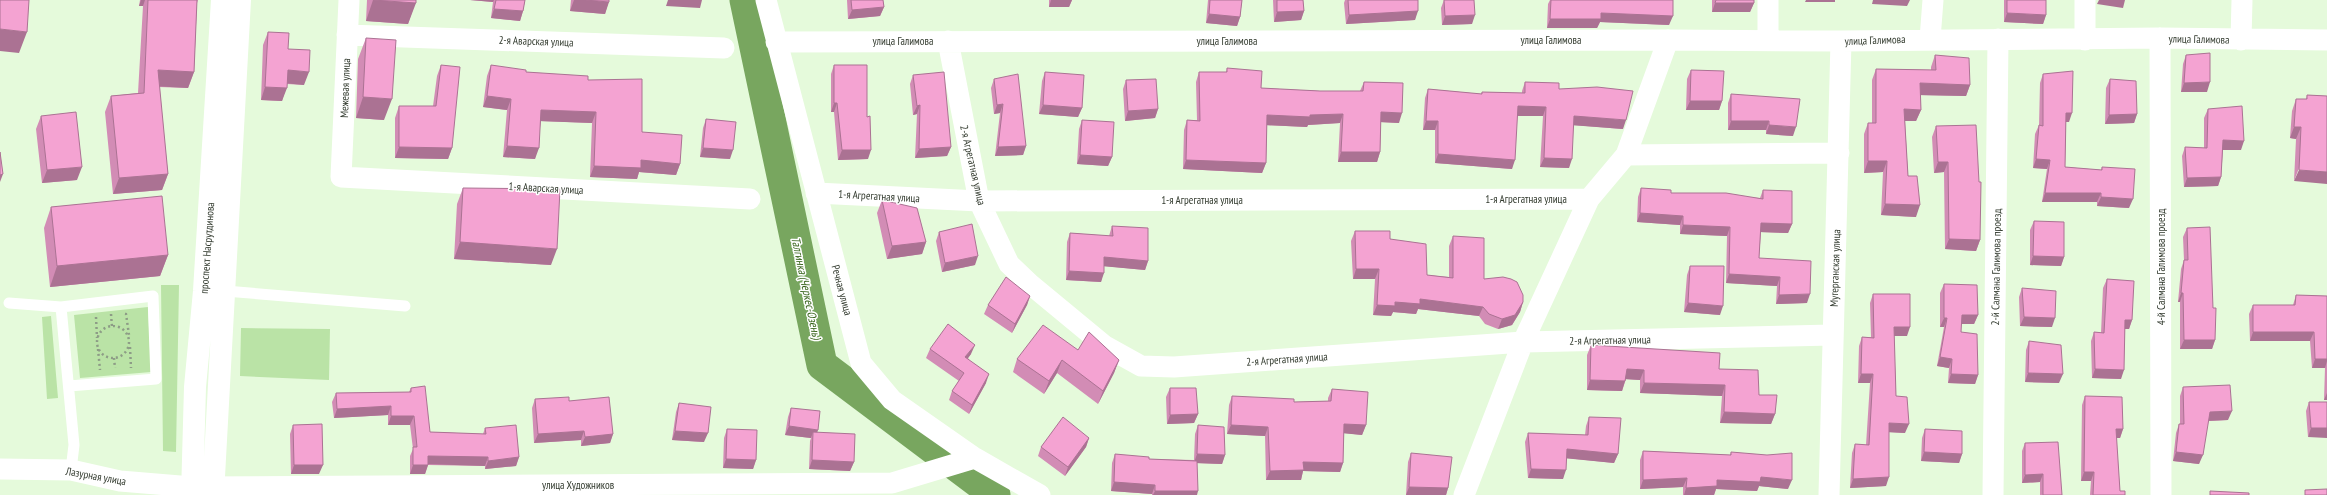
<svg xmlns="http://www.w3.org/2000/svg" width="2327" height="495" font-family="'PT Sans Narrow',sans-serif">
  <style>
    .green { fill: #bae3a6 }
    .lines { fill: none; stroke-linecap: round; stroke-linejoin: round }
    .river { stroke: #78a65f; stroke-width: 31 }
    .path { stroke: #8d9c86; stroke-width: 2.5; stroke-dasharray: 2 3; stroke-linecap: butt }
    .lane { stroke: #fff; stroke-width: 11 }
    .street { stroke: #fff; stroke-width: 21 }
    .secondary { stroke: #fff; stroke-width: 22 }
    .wall { fill: #d28cb5 }
    .shaded-wall { fill: #ab7293 }
    .building { fill: #f4a3d2; stroke: #ab7293 }
    .labels { text-anchor: middle; stroke-width: 3; stroke-linejoin: round; paint-order: stroke }
    .street-label { font-size: 11px; fill: #323a2e; stroke: #fff }
    .water-label { font-size: 12px; font-style: italic; fill: #39651d; stroke: #fff }
  </style>
  <rect width="100%" height="100%" fill="#e5fadb"/>
  <!-- green -->
  <path class="green" d="M 161,285 L 179,285 L 176,452 L 163,451 Z
    M 148,307 L 151,372 L 80,378 L 74,315 Z
    M 51,316 L 58,398 L 47,399 L 42,317 Z
    M 241,328 L 330,329 L 329,380 L 240,376 Z"/>
  <g class="lines">
    <!-- river -->
    <path class="river" d="M 745,0 L 822,365 L 995,495"/>
    <!-- path -->
    <path class="path" d="M 111,314 L 112,327
      M 125,314 L 126,314 L 129,335
      M 96,317 L 97,338
      M97 342a16 16 0 1 1 32 0a16 16 0 1 1-32 0Z
      M 130,347 L 131,368
      M 98,349 L 100,370
      M 114,358 L 115,368"/>
    <!-- lane -->
    <path class="lane" d="M 225,291 L 405,306
      M 9,303 L 61,307 L 153,296 L 156,379 L 69,386
      M 61,307 L 74,445 L 71,470"/>
    <!-- street -->
    <path class="street" d="M 349,0 L 341,177 L 750,199
      M 766,0 L 861,363 L 892,400 L 975,458 L 1040,495
      M 1768,0 L 1768,40
      M 2085,0 L 2085,40
      M 347,35 L 724,48
      M 2160,38 L 2161,495
      M 1930,39 L 1933,0
      M 2241,40 L 2242,0
      M 948,41 L 979,201 L 1009,264 L 1030,284 L 1105,346 L 1141,366 L 1174,367 L 1523,342 L 1832,335
      M 776,42 L 1668,40 L 1841,41 L 2160,38 L 2327,40
      M 1626,155 L 1839,153
      M 816,193 L 979,201 L 1589,199
      M 0,469 L 71,470 L 120,481 L 192,487 L 892,483 L 975,458
      M 1464,495 L 1523,342 L 1589,199 L 1626,155 L 1668,40
      M 1829,495 L 1841,41
      M 1993,495 L 1998,39"/>
    <!-- secondary -->
    <path class="secondary" d="M 192,495 L 195,387 L 204,291 L 222,0
      M 213,495 L 240,0"/>
  </g>
  <!-- wall -->
  <path class="wall" d="M 140,0 L 198,0 L 197,3 L 194,72 L 188,88 L 159,87 L 168,174 L 162,190 L 113,194 L 105,112 L 111,96 L 138,93 L 143,6 L 139,6 Z
    M 367,0 L 416,0 L 408,24 L 366,21 Z
    M 470,0 L 525,0 L 523,11 L 520,21 L 491,18 L 493,2 Z
    M 571,0 L 609,0 L 605,14 L 570,11 Z
    M 847,0 L 883,0 L 884,7 L 880,16 L 848,19 Z
    M 1049,0 L 1072,0 L 1069,7 L 1049,7 Z
    M 1208,0 L 1242,0 L 1240,17 L 1237,26 L 1206,23 Z
    M 1273,0 L 1303,0 L 1304,11 L 1301,20 L 1274,22 Z
    M 1345,0 L 1418,0 L 1415,20 L 1346,24 L 1344,3 Z
    M 1444,0 L 1474,0 L 1472,24 L 1442,25 L 1441,8 Z
    M 1550,0 L 1673,0 L 1669,25 L 1600,22 L 1597,28 L 1547,28 L 1548,4 Z
    M 1712,0 L 1754,0 L 1754,3 L 1750,12 L 1712,12 Z
    M 2004,0 L 2046,0 L 2046,15 L 2043,24 L 2004,22 Z
    M 268,32 L 288,49 L 304,85 L 287,84 L 282,101 L 261,100 L 263,45 Z
    M 366,38 L 384,120 L 356,118 L 358,59 Z
    M 1935,55 L 1970,85 L 1966,96 L 1920,95 L 1921,110 L 1916,121 L 1905,121 L 1908,176 L 1916,217 L 1881,215 L 1883,172 L 1864,173 L 1864,134 L 1868,123 L 1872,123 L 1872,80 L 1876,69 L 1931,70 L 1931,67 Z
    M 2186,55 L 2207,92 L 2181,92 L 2183,64 Z
    M 441,65 L 452,148 L 448,159 L 395,158 L 395,118 L 399,106 L 433,106 L 437,76 Z
    M 491,65 L 526,72 L 588,80 L 642,132 L 680,164 L 676,175 L 639,172 L 637,179 L 590,177 L 592,123 L 541,121 L 535,159 L 503,157 L 507,110 L 483,107 L 487,76 Z
    M 834,65 L 867,117 L 868,159 L 838,160 L 834,112 L 831,112 L 831,74 Z
    M 1227,68 L 1261,88 L 1320,91 L 1360,91 L 1364,82 L 1399,123 L 1381,122 L 1380,152 L 1377,162 L 1338,162 L 1340,123 L 1308,125 L 1307,127 L 1267,125 L 1266,163 L 1262,173 L 1183,169 L 1184,130 L 1187,120 L 1197,120 L 1196,82 L 1199,72 L 1226,72 Z
    M 1691,70 L 1722,101 L 1719,110 L 1686,110 L 1687,79 Z
    M 1045,72 L 1082,108 L 1078,117 L 1039,114 L 1042,81 Z
    M 2043,74 L 2069,122 L 2066,122 L 2065,167 L 2101,170 L 2102,167 L 2129,208 L 2097,206 L 2097,202 L 2042,202 L 2047,169 L 2033,168 L 2035,134 L 2039,125 L 2039,126 L 2040,83 Z
    M 913,75 L 951,147 L 947,156 L 915,158 L 917,114 L 913,115 L 910,84 Z
    M 994,79 L 1026,146 L 1023,155 L 995,156 L 1000,113 L 994,114 L 991,88 Z
    M 2110,79 L 2137,114 L 2134,123 L 2105,124 L 2106,88 Z
    M 1126,80 L 1158,109 L 1155,118 L 1125,121 L 1123,89 Z
    M 1525,82 L 1559,89 L 1623,129 L 1573,125 L 1569,168 L 1540,167 L 1543,116 L 1517,116 L 1512,169 L 1435,163 L 1435,130 L 1423,130 L 1425,98 L 1428,89 L 1481,94 L 1482,92 L 1522,93 L 1522,91 Z
    M 1731,94 L 1793,136 L 1766,134 L 1766,130 L 1728,130 L 1728,103 Z
    M 2307,95 L 2327,96 L 2294,181 L 2296,139 L 2290,138 L 2292,111 L 2296,99 L 2306,99 Z
    M 2208,109 L 2241,150 L 2223,150 L 2221,177 L 2218,186 L 2184,187 L 2182,156 L 2185,147 L 2204,148 L 2204,118 Z
    M 41,116 L 77,180 L 42,183 L 36,129 Z
    M 706,119 L 730,159 L 700,157 L 703,128 Z
    M 1082,120 L 1112,157 L 1108,166 L 1077,164 L 1079,129 Z
    M 1936,126 L 1979,182 L 1980,240 L 1976,251 L 1945,249 L 1944,172 L 1934,173 L 1932,137 Z
    M 463,188 L 551,265 L 454,259 L 457,204 Z
    M 1641,188 L 1671,193 L 1760,198 L 1763,190 L 1792,224 L 1788,233 L 1761,232 L 1759,258 L 1807,303 L 1776,304 L 1777,286 L 1726,283 L 1727,236 L 1680,234 L 1680,225 L 1637,222 L 1638,197 Z
    M 882,200 L 926,242 L 922,254 L 887,259 L 877,213 Z
    M 51,207 L 168,255 L 160,276 L 50,287 L 44,228 Z
    M 2034,221 L 2064,257 L 2061,266 L 2030,265 L 2030,230 Z
    M 1112,226 L 1148,261 L 1145,270 L 1104,266 L 1101,282 L 1066,280 L 1067,242 L 1070,233 L 1109,236 Z
    M 2187,228 L 2213,308 L 2215,340 L 2212,349 L 2180,349 L 2180,302 L 2178,302 L 2181,269 L 2184,260 L 2183,237 Z
    M 1355,231 L 1390,239 L 1427,275 L 1449,277 L 1449,246 L 1453,236 L 1484,279 L 1523,302 L 1520,312 L 1512,325 L 1498,329 L 1485,324 L 1479,316 L 1418,309 L 1416,314 L 1393,312 L 1391,316 L 1373,315 L 1375,279 L 1353,279 L 1351,241 Z
    M 939,232 L 975,265 L 942,272 L 936,241 Z
    M 1690,266 L 1720,315 L 1684,312 L 1687,275 Z
    M 2107,279 L 2132,320 L 2129,329 L 2125,329 L 2121,379 L 2092,378 L 2091,341 L 2094,332 L 2101,333 L 2103,288 Z
    M 1944,284 L 1978,315 L 1974,324 L 1961,324 L 1961,332 L 1978,375 L 1975,384 L 1948,383 L 1949,368 L 1937,366 L 1944,327 L 1940,327 L 1940,293 Z
    M 2022,288 L 2052,327 L 2020,326 L 2019,297 Z
    M 1873,294 L 1907,336 L 1894,336 L 1896,396 L 1905,433 L 1889,432 L 1886,486 L 1850,488 L 1852,453 L 1855,444 L 1866,445 L 1870,383 L 1858,383 L 1859,346 L 1862,337 L 1871,337 L 1870,303 Z
    M 2296,295 L 2327,296 L 2327,400 L 2324,400 L 2325,368 L 2312,368 L 2310,341 L 2250,341 L 2249,314 L 2253,305 L 2293,305 Z
    M 1030,296 L 1027,305 L 1012,333 L 984,314 L 988,305 Z
    M 2029,341 L 2059,383 L 2025,382 L 2026,350 Z
    M 1591,345 L 1719,369 L 1759,395 L 1775,414 L 1771,424 L 1720,423 L 1722,396 L 1640,393 L 1640,380 L 1626,379 L 1622,391 L 1587,390 L 1587,355 Z
    M 930,349 L 971,354 L 968,358 L 986,383 L 969,414 L 949,400 L 952,391 L 959,381 L 926,358 Z
    M 1078,350 L 1119,360 L 1114,373 L 1098,404 L 1057,373 L 1044,394 L 1013,372 L 1017,359 Z
    M 2183,387 L 2228,420 L 2208,421 L 2199,464 L 2173,461 L 2176,433 L 2179,424 L 2180,424 L 2180,396 Z
    M 411,388 L 430,432 L 483,434 L 485,428 L 519,457 L 516,466 L 485,469 L 485,466 L 428,465 L 425,474 L 410,474 L 410,456 L 413,449 L 410,425 L 388,425 L 388,415 L 334,418 L 332,402 L 336,393 L 409,392 Z
    M 1170,388 L 1198,414 L 1194,423 L 1167,424 L 1166,397 Z
    M 1332,389 L 1366,425 L 1362,435 L 1344,433 L 1343,463 L 1340,472 L 1303,471 L 1301,480 L 1266,480 L 1265,436 L 1227,434 L 1229,405 L 1232,396 L 1294,402 L 1328,401 L 1328,398 Z
    M 2085,396 L 2123,429 L 2120,438 L 2116,438 L 2120,491 L 2125,495 L 2090,495 L 2091,481 L 2081,481 L 2082,405 Z
    M 535,399 L 569,401 L 613,434 L 610,443 L 581,446 L 581,440 L 534,443 L 532,408 Z
    M 2309,402 L 2327,402 L 2308,437 L 2306,411 Z
    M 679,403 L 704,442 L 672,440 L 676,412 Z
    M 791,408 L 817,432 L 854,462 L 850,471 L 809,469 L 810,441 L 811,438 L 785,435 L 788,417 Z
    M 1589,417 L 1618,454 L 1614,463 L 1566,458 L 1563,479 L 1528,478 L 1525,442 L 1528,433 L 1585,435 L 1586,426 Z
    M 293,425 L 319,474 L 291,474 L 290,434 Z
    M 1198,425 L 1225,455 L 1222,464 L 1197,463 L 1197,495 L 1152,495 L 1152,494 L 1111,491 L 1112,463 L 1115,454 L 1149,459 L 1194,460 L 1195,434 Z
    M 727,429 L 756,460 L 753,469 L 723,468 L 724,438 Z
    M 1925,429 L 1962,454 L 1959,463 L 1921,461 L 1922,438 Z
    M 1089,438 L 1086,447 L 1065,476 L 1038,456 L 1041,447 Z
    M 2025,443 L 2062,495 L 2040,495 L 2040,482 L 2022,483 L 2022,451 Z
    M 1643,451 L 1730,455 L 1731,452 L 1788,489 L 1759,486 L 1757,491 L 1716,489 L 1714,495 L 1683,495 L 1683,487 L 1640,489 L 1640,460 Z
    M 1411,453 L 1448,488 L 1446,495 L 1406,495 L 1408,462 Z"/>
  <!-- shaded-wall -->
  <path class="shaded-wall" d="M 141,0 L 145,0 L 143,6 L 139,6 Z
    M 373,0 L 416,3 L 408,24 L 366,21 Z
    M 470,0 L 494,0 L 493,2 Z
    M 574,0 L 585,0 L 609,2 L 605,14 L 570,11 Z
    M 668,0 L 702,0 L 700,8 L 666,6 Z
    M 1051,0 L 1072,0 L 1069,7 L 1049,7 Z
    M 1806,0 L 1835,0 L 1835,2 L 1805,2 Z
    M 1873,0 L 1910,0 L 1907,6 L 1872,4 Z
    M 2099,0 L 2125,0 L 2123,8 L 2097,4 Z
    M 1715,3 L 1754,3 L 1750,12 L 1712,12 Z
    M 884,7 L 880,16 L 848,19 L 852,10 Z
    M 494,9 L 523,11 L 520,21 L 491,18 Z
    M 1304,11 L 1301,20 L 1274,22 L 1277,12 Z
    M 1418,11 L 1415,20 L 1346,24 L 1349,15 Z
    M 1601,13 L 1673,16 L 1669,25 L 1600,22 L 1597,28 L 1547,28 L 1550,19 Z
    M 2007,13 L 2046,15 L 2043,24 L 2004,22 Z
    M 1209,14 L 1240,17 L 1237,26 L 1206,23 Z
    M 1475,15 L 1472,24 L 1442,25 L 1445,16 Z
    M 0,29 L 27,32 L 19,53 L 0,51 Z
    M 158,70 L 194,72 L 188,88 L 152,86 Z
    M 288,70 L 309,72 L 304,85 L 283,83 Z
    M 2210,82 L 2207,92 L 2181,92 L 2184,83 Z
    M 1920,83 L 1970,85 L 1966,96 L 1916,95 Z
    M 265,87 L 287,88 L 282,101 L 261,100 Z
    M 487,96 L 511,99 L 507,110 L 483,107 Z
    M 363,97 L 392,99 L 384,120 L 356,118 Z
    M 1690,101 L 1722,101 L 1719,110 L 1686,110 Z
    M 834,103 L 837,103 L 834,112 L 831,112 Z
    M 1003,104 L 1000,113 L 994,114 L 997,105 Z
    M 920,105 L 917,114 L 913,115 L 917,106 Z
    M 1043,105 L 1082,108 L 1078,117 L 1039,114 Z
    M 1518,106 L 1546,107 L 1543,116 L 1514,116 Z
    M 1158,109 L 1155,118 L 1125,121 L 1128,111 Z
    M 1904,109 L 1921,110 L 1916,121 L 1900,121 Z
    M 541,110 L 596,112 L 592,123 L 537,121 Z
    M 1381,112 L 1402,113 L 1399,123 L 1378,122 Z
    M 2066,113 L 2072,113 L 2069,122 L 2062,122 Z
    M 1343,114 L 1340,123 L 1308,125 L 1307,127 L 1263,125 L 1267,115 L 1310,115 Z
    M 2137,114 L 2134,123 L 2105,124 L 2109,115 Z
    M 1574,116 L 1626,120 L 1623,129 L 1570,125 Z
    M 1426,121 L 1438,121 L 1435,130 L 1423,130 Z
    M 1731,121 L 1769,121 L 1766,130 L 1728,130 Z
    M 1769,125 L 1796,127 L 1793,136 L 1766,134 Z
    M 2294,127 L 2301,127 L 2296,139 L 2290,138 Z
    M 2223,140 L 2244,141 L 2241,150 L 2220,150 Z
    M 507,146 L 539,148 L 535,159 L 503,157 Z
    M 1026,146 L 1023,155 L 995,156 L 998,147 Z
    M 399,147 L 452,148 L 448,159 L 395,158 Z
    M 951,147 L 947,156 L 915,158 L 919,149 Z
    M 703,148 L 733,150 L 730,159 L 700,157 Z
    M 842,150 L 871,150 L 868,159 L 838,160 Z
    M 1341,152 L 1380,152 L 1377,162 L 1338,162 Z
    M 1438,154 L 1515,160 L 1512,169 L 1435,163 Z
    M 1080,155 L 1112,157 L 1108,166 L 1077,164 Z
    M 1544,158 L 1572,159 L 1569,168 L 1540,167 Z
    M 2036,159 L 2050,160 L 2047,169 L 2033,168 Z
    M 641,160 L 680,164 L 676,175 L 639,172 L 637,179 L 590,177 L 594,166 Z
    M 1186,160 L 1266,163 L 1262,173 L 1183,169 Z
    M 1868,161 L 1887,161 L 1883,172 L 1864,173 Z
    M 1938,162 L 1948,162 L 1944,172 L 1934,173 Z
    M 82,167 L 77,180 L 42,183 L 47,170 Z
    M 2299,170 L 2327,172 L 2327,184 L 2294,181 Z
    M 3,174 L 0,182 L 0,175 Z
    M 168,174 L 162,190 L 113,194 L 119,178 Z
    M 2221,177 L 2218,186 L 2184,187 L 2187,178 Z
    M 2045,193 L 2101,193 L 2097,202 L 2042,202 Z
    M 2101,197 L 2133,199 L 2129,208 L 2097,206 Z
    M 1885,204 L 1920,205 L 1916,217 L 1881,215 Z
    M 1640,213 L 1683,216 L 1680,225 L 1637,222 Z
    M 1761,223 L 1792,224 L 1788,233 L 1758,232 Z
    M 1683,225 L 1730,227 L 1727,236 L 1680,234 Z
    M 1949,239 L 1980,240 L 1976,251 L 1945,249 Z
    M 460,242 L 557,249 L 551,265 L 454,259 Z
    M 926,242 L 922,254 L 887,259 L 892,246 Z
    M 168,255 L 160,276 L 50,287 L 57,266 Z
    M 978,256 L 975,265 L 942,272 L 945,263 Z
    M 2033,256 L 2064,257 L 2061,266 L 2030,265 Z
    M 1104,257 L 1148,261 L 1145,270 L 1101,266 Z
    M 1356,269 L 1379,269 L 1375,279 L 1353,279 Z
    M 1069,271 L 1104,273 L 1101,282 L 1066,280 Z
    M 1729,274 L 1780,277 L 1777,286 L 1726,283 Z
    M 2181,293 L 2183,293 L 2180,302 L 2178,302 Z
    M 1810,294 L 1807,303 L 1776,304 L 1779,295 Z
    M 1030,296 L 1027,305 L 1012,333 L 1015,324 Z
    M 1420,299 L 1483,307 L 1479,316 L 1418,309 L 1416,314 L 1393,312 L 1391,316 L 1373,315 L 1377,305 Z
    M 1523,302 L 1520,312 L 1512,325 L 1498,329 L 1502,319 Z
    M 1688,303 L 1723,306 L 1720,315 L 1684,312 Z
    M 1962,315 L 1978,315 L 1974,324 L 1959,324 Z
    M 2024,317 L 2055,318 L 2052,327 L 2020,326 Z
    M 1944,318 L 1947,318 L 1944,327 L 1940,327 Z
    M 2125,320 L 2132,320 L 2129,329 L 2121,329 Z
    M 1894,327 L 1910,327 L 1907,336 L 1890,336 Z
    M 2253,332 L 2314,332 L 2310,341 L 2250,341 Z
    M 2184,340 L 2215,340 L 2212,349 L 2180,349 Z
    M 975,345 L 971,354 L 962,366 L 965,357 Z
    M 1940,357 L 1952,359 L 1949,368 L 1937,366 Z
    M 2315,359 L 2327,359 L 2327,361 L 2325,368 L 2312,368 Z
    M 1062,360 L 1057,373 L 1044,394 L 1049,381 Z
    M 1119,360 L 1114,373 L 1098,404 L 1103,391 Z
    M 1627,369 L 1644,370 L 1640,380 L 1623,379 Z
    M 2095,369 L 2124,370 L 2121,379 L 2092,378 Z
    M 2028,373 L 2063,374 L 2059,383 L 2025,382 Z
    M 989,374 L 986,383 L 969,414 L 972,405 Z
    M 1861,374 L 1873,374 L 1870,383 L 1858,383 Z
    M 1951,374 L 1978,375 L 1975,384 L 1948,383 Z
    M 1590,380 L 1625,381 L 1622,391 L 1587,390 Z
    M 1644,383 L 1725,385 L 1722,396 L 1640,393 Z
    M 2327,393 L 2327,400 L 2324,400 Z
    M 391,406 L 388,415 L 334,418 L 337,409 Z
    M 2232,411 L 2228,420 L 2206,421 L 2210,412 Z
    M 1724,412 L 1775,414 L 1771,424 L 1720,423 Z
    M 1198,414 L 1194,423 L 1167,424 L 1170,415 Z
    M 391,416 L 414,416 L 410,425 L 388,425 Z
    M 1889,423 L 1909,424 L 1905,433 L 1885,432 Z
    M 1344,424 L 1366,425 L 1362,435 L 1341,433 Z
    M 1231,425 L 1268,427 L 1265,436 L 1227,434 Z
    M 789,426 L 818,430 L 815,439 L 813,432 L 811,438 L 785,435 Z
    M 2311,428 L 2327,428 L 2327,438 L 2308,437 Z
    M 2116,429 L 2123,429 L 2120,438 L 2112,438 Z
    M 584,431 L 581,440 L 534,443 L 538,434 Z
    M 675,431 L 708,433 L 704,442 L 672,440 Z
    M 613,434 L 610,443 L 581,446 L 585,437 Z
    M 1089,438 L 1086,447 L 1065,476 L 1068,467 Z
    M 1567,449 L 1618,454 L 1614,463 L 1563,458 Z
    M 1924,452 L 1962,454 L 1959,463 L 1921,461 Z
    M 2176,452 L 2203,455 L 2199,464 L 2173,461 Z
    M 1197,454 L 1225,455 L 1222,464 L 1194,463 Z
    M 428,456 L 488,457 L 485,466 L 425,464 Z
    M 519,457 L 516,466 L 485,469 L 488,461 Z
    M 726,459 L 756,460 L 753,469 L 723,468 Z
    M 812,460 L 854,462 L 850,471 L 809,469 Z
    M 1303,462 L 1343,463 L 1340,472 L 1303,471 L 1301,480 L 1266,480 L 1270,471 Z
    M 294,465 L 323,465 L 319,474 L 291,474 Z
    M 413,465 L 428,465 L 425,474 L 410,474 Z
    M 1531,469 L 1566,470 L 1563,479 L 1528,478 Z
    M 2084,472 L 2094,472 L 2091,481 L 2081,481 Z
    M 2043,474 L 2040,482 L 2022,483 L 2025,475 Z
    M 1761,477 L 1792,480 L 1788,489 L 1759,486 L 1757,491 L 1716,489 L 1714,495 L 1684,495 L 1686,488 L 1717,480 Z
    M 1889,477 L 1886,486 L 1850,488 L 1853,479 Z
    M 1687,478 L 1683,487 L 1640,489 L 1643,480 Z
    M 1114,482 L 1155,485 L 1152,494 L 1111,491 Z
    M 1409,487 L 1448,488 L 1446,495 L 1406,495 Z
    M 1155,491 L 1198,491 L 1197,495 L 1153,495 Z"/>
  <!-- building -->
  <path class="building" d="M 0,0 L 29,0 L 27,32 L 0,29 Z
    M 148,0 L 197,0 L 194,72 L 158,70 L 168,174 L 119,178 L 111,96 L 144,93 Z
    M 373,0 L 416,0 L 416,3 Z
    M 496,0 L 525,0 L 523,11 L 494,9 Z
    M 585,0 L 609,0 L 609,2 Z
    M 851,0 L 883,0 L 884,7 L 852,10 Z
    M 1210,0 L 1242,0 L 1240,17 L 1209,14 Z
    M 1277,0 L 1303,0 L 1304,11 L 1277,12 Z
    M 1348,0 L 1418,0 L 1418,11 L 1349,15 Z
    M 1444,0 L 1474,0 L 1475,15 L 1445,16 Z
    M 1551,0 L 1673,0 L 1673,16 L 1601,13 L 1601,19 L 1550,19 Z
    M 1716,0 L 1754,0 L 1754,3 L 1715,3 Z
    M 2007,0 L 2046,0 L 2046,15 L 2007,13 Z
    M 268,32 L 289,33 L 288,49 L 310,50 L 309,72 L 288,70 L 287,88 L 265,87 Z
    M 366,38 L 396,40 L 392,99 L 363,97 Z
    M 2210,53 L 2210,82 L 2184,83 L 2186,55 Z
    M 1935,55 L 1969,58 L 1970,85 L 1920,83 L 1921,110 L 1904,109 L 1908,176 L 1917,176 L 1920,205 L 1885,204 L 1887,161 L 1868,161 L 1868,123 L 1876,123 L 1876,69 L 1936,70 Z
    M 441,65 L 460,67 L 452,148 L 399,147 L 399,106 L 436,106 Z
    M 491,65 L 526,70 L 526,72 L 588,76 L 588,80 L 642,79 L 642,132 L 682,135 L 680,164 L 641,160 L 641,168 L 594,166 L 596,112 L 541,110 L 539,148 L 507,146 L 511,99 L 487,96 Z
    M 834,65 L 867,65 L 867,117 L 870,116 L 871,150 L 842,150 L 837,103 L 834,103 Z
    M 1227,68 L 1262,71 L 1261,88 L 1320,91 L 1363,91 L 1364,82 L 1403,83 L 1402,113 L 1381,112 L 1380,152 L 1341,152 L 1343,114 L 1310,115 L 1310,117 L 1267,115 L 1266,163 L 1186,160 L 1187,120 L 1200,121 L 1199,72 L 1227,72 Z
    M 1691,70 L 1724,71 L 1722,101 L 1690,101 Z
    M 2073,71 L 2072,113 L 2066,113 L 2065,167 L 2102,170 L 2102,167 L 2135,169 L 2133,199 L 2101,197 L 2101,193 L 2045,193 L 2050,160 L 2036,159 L 2039,125 L 2043,126 L 2043,74 Z
    M 944,72 L 951,147 L 919,149 L 920,105 L 917,106 L 913,75 Z
    M 1045,72 L 1084,75 L 1082,108 L 1043,105 Z
    M 1018,74 L 1026,146 L 998,147 L 1003,104 L 997,105 L 994,79 Z
    M 1156,79 L 1158,109 L 1128,111 L 1126,80 Z
    M 2110,79 L 2136,81 L 2137,114 L 2109,115 Z
    M 1525,82 L 1559,83 L 1559,89 L 1597,87 L 1633,91 L 1626,120 L 1574,116 L 1572,159 L 1544,158 L 1546,107 L 1518,106 L 1515,160 L 1438,154 L 1438,121 L 1426,121 L 1428,89 L 1482,94 L 1482,92 L 1525,93 Z
    M 1731,94 L 1800,99 L 1796,127 L 1769,125 L 1769,121 L 1731,121 Z
    M 2307,95 L 2327,96 L 2327,172 L 2299,170 L 2301,127 L 2294,127 L 2296,99 L 2307,99 Z
    M 2242,106 L 2244,141 L 2223,140 L 2221,177 L 2187,178 L 2185,147 L 2207,148 L 2208,109 Z
    M 76,112 L 82,167 L 47,170 L 41,116 Z
    M 706,119 L 736,122 L 733,150 L 703,148 Z
    M 1082,120 L 1114,122 L 1112,157 L 1080,155 Z
    M 1976,125 L 1979,182 L 1981,182 L 1980,240 L 1949,239 L 1948,162 L 1938,162 L 1936,126 Z
    M 0,152 L 3,174 L 0,175 Z
    M 463,188 L 560,189 L 557,249 L 460,242 Z
    M 1641,188 L 1671,190 L 1671,193 L 1726,193 L 1763,199 L 1763,190 L 1792,191 L 1792,224 L 1761,223 L 1759,258 L 1811,261 L 1810,294 L 1779,295 L 1780,277 L 1729,274 L 1730,227 L 1683,225 L 1683,216 L 1640,213 Z
    M 162,196 L 168,255 L 57,266 L 51,207 Z
    M 882,200 L 917,208 L 926,242 L 892,246 Z
    M 2034,221 L 2064,222 L 2064,257 L 2033,256 Z
    M 972,224 L 978,256 L 945,263 L 939,232 Z
    M 1112,226 L 1148,228 L 1148,261 L 1104,257 L 1104,273 L 1069,271 L 1070,233 L 1113,236 Z
    M 2210,227 L 2213,308 L 2216,308 L 2215,340 L 2184,340 L 2183,293 L 2181,293 L 2184,260 L 2188,260 L 2187,228 Z
    M 1355,231 L 1390,231 L 1390,239 L 1426,244 L 1427,275 L 1453,278 L 1453,236 L 1484,238 L 1484,279 L 1503,277 L 1511,279 L 1517,282 L 1523,295 L 1523,302 L 1515,315 L 1502,319 L 1489,314 L 1483,307 L 1420,299 L 1420,304 L 1395,302 L 1395,306 L 1377,305 L 1379,269 L 1356,269 Z
    M 1690,266 L 1724,266 L 1723,306 L 1688,303 Z
    M 1006,277 L 1030,296 L 1015,324 L 988,305 Z
    M 2107,279 L 2134,281 L 2132,320 L 2125,320 L 2124,370 L 2095,369 L 2094,332 L 2104,333 Z
    M 1944,284 L 1977,285 L 1978,315 L 1962,315 L 1961,332 L 1977,334 L 1978,375 L 1951,374 L 1952,359 L 1940,357 L 1947,318 L 1944,318 Z
    M 2022,288 L 2056,291 L 2055,318 L 2024,317 Z
    M 1873,294 L 1910,294 L 1910,327 L 1894,327 L 1896,396 L 1907,397 L 1909,424 L 1889,423 L 1889,477 L 1853,479 L 1855,444 L 1869,445 L 1873,374 L 1861,374 L 1862,337 L 1874,338 Z
    M 2296,295 L 2327,296 L 2327,359 L 2315,359 L 2314,332 L 2253,332 L 2253,305 L 2295,305 Z
    M 948,324 L 975,345 L 965,357 L 989,374 L 972,405 L 952,391 L 964,373 L 930,349 Z
    M 1043,325 L 1078,350 L 1089,332 L 1119,360 L 1103,391 L 1062,360 L 1049,381 L 1017,359 Z
    M 2029,341 L 2061,345 L 2063,374 L 2028,373 Z
    M 1591,345 L 1720,353 L 1719,369 L 1758,370 L 1759,395 L 1777,395 L 1775,414 L 1724,412 L 1725,385 L 1644,383 L 1644,370 L 1627,369 L 1625,381 L 1590,380 Z
    M 2230,385 L 2232,411 L 2210,412 L 2203,455 L 2176,452 L 2179,424 L 2184,424 L 2183,387 Z
    M 425,386 L 430,432 L 486,434 L 485,428 L 516,425 L 519,457 L 488,461 L 488,457 L 428,456 L 428,465 L 413,465 L 413,447 L 417,447 L 414,416 L 391,416 L 391,406 L 337,409 L 336,393 L 411,392 L 411,388 Z
    M 1170,388 L 1196,388 L 1198,414 L 1170,415 Z
    M 1332,389 L 1368,392 L 1366,425 L 1344,424 L 1343,463 L 1303,462 L 1304,470 L 1270,471 L 1268,427 L 1231,425 L 1232,396 L 1294,399 L 1294,402 L 1331,401 Z
    M 2085,396 L 2122,397 L 2123,429 L 2116,429 L 2120,491 L 2125,491 L 2125,495 L 2093,495 L 2094,472 L 2084,472 Z
    M 569,397 L 569,401 L 609,397 L 613,434 L 585,437 L 584,431 L 538,434 L 535,399 Z
    M 2309,402 L 2327,402 L 2327,428 L 2311,428 Z
    M 679,403 L 711,407 L 708,433 L 675,431 Z
    M 791,408 L 820,411 L 818,430 L 789,426 Z
    M 1063,417 L 1089,438 L 1068,467 L 1041,447 Z
    M 1589,417 L 1621,418 L 1618,454 L 1567,449 L 1566,470 L 1531,469 L 1528,433 L 1588,435 Z
    M 322,424 L 323,465 L 294,465 L 293,425 Z
    M 1198,425 L 1224,427 L 1225,455 L 1197,454 Z
    M 727,429 L 757,430 L 756,460 L 726,459 Z
    M 1925,429 L 1962,431 L 1962,454 L 1924,452 Z
    M 813,432 L 855,434 L 854,462 L 812,460 Z
    M 2058,442 L 2062,495 L 2043,495 L 2043,474 L 2025,475 L 2025,443 Z
    M 1643,451 L 1731,455 L 1731,452 L 1767,455 L 1792,453 L 1792,480 L 1761,477 L 1760,482 L 1717,480 L 1717,486 L 1686,488 L 1687,478 L 1643,480 Z
    M 1411,453 L 1452,457 L 1448,488 L 1409,487 Z
    M 1115,454 L 1149,457 L 1149,459 L 1197,461 L 1198,491 L 1155,491 L 1155,485 L 1114,482 Z
    M 2327,489 L 2327,495 L 2305,495 L 2305,490 Z
    M 2210,491 L 2249,493 L 2249,495 L 2210,495 Z"/>
  <g class="labels">
    <!-- street labels -->
    <g class="street-label">
      <text transform="translate(2199 39) rotate(1)" y="4">улица Галимова</text>
      <text x="1551" y="44">улица Галимова</text>
      <text transform="translate(1875 40) rotate(-2)" y="4">улица Галимова</text>
      <text transform="translate(536 41) rotate(2)" y="4">2-я Аварская улица</text>
      <text x="903" y="45">улица Галимова</text>
      <text x="1227" y="45">улица Галимова</text>
      <text transform="translate(345 88) rotate(-88)" y="4">Межевая улица</text>
      <text transform="translate(973 165) rotate(77)" y="4">2-я Агрегатная улица</text>
      <text transform="translate(546 188) rotate(3)" y="4">1-я Аварская улица</text>
      <text transform="translate(879 196) rotate(3)" y="4">1-я Агрегатная улица</text>
      <text x="1526" y="203">1-я Агрегатная улица</text>
      <text x="1202" y="204">1-я Агрегатная улица</text>
      <text transform="translate(207 248) rotate(-86)" y="4">проспект Насрутдинова</text>
      <text transform="translate(1996 267) rotate(-89)" y="4">2-й Салмана Галимова проезд</text>
      <text transform="translate(2161 267) rotate(-90)" y="4">4-й Салмана Галимова проезд</text>
      <text transform="translate(1835 268) rotate(-88)" y="4">Мугерганская улица</text>
      <text transform="translate(842 290) rotate(75)" y="4">Речная улица</text>
      <text transform="translate(1610 340) rotate(-1)" y="4">2-я Агрегатная улица</text>
      <text transform="translate(1287 359) rotate(-4)" y="4">2-я Агрегатная улица</text>
      <text transform="translate(96 476) rotate(10)" y="4">Лазурная улица</text>
      <text x="578" y="489">улица Художников</text>
    </g>
    <!-- water labels -->
    <g class="water-label">
      <text transform="translate(806 288) rotate(78)" y="4">Талгинка (Черкес-Озень)</text>
    </g>
  </g>
</svg>
